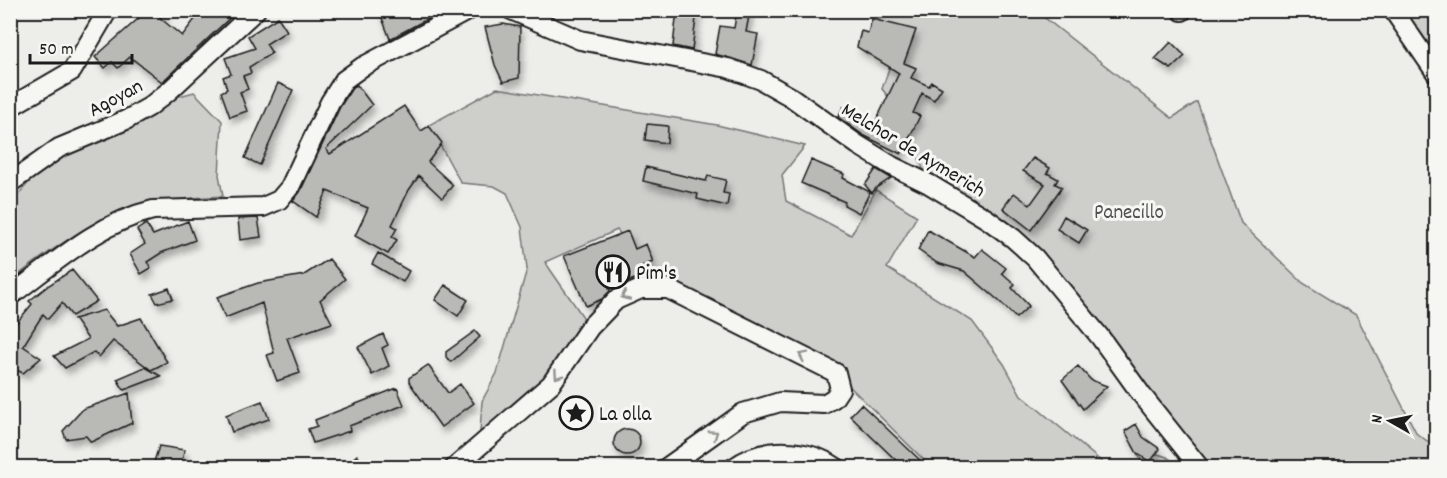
<svg xmlns="http://www.w3.org/2000/svg" width="1447" height="478" font-family="Dekko,sans-serif">
  <style>
    .green { fill: #cececb; stroke: #757574; stroke-width: 1.5 }
    .building { fill: #b9b9b6; stroke: #1c1c1c; stroke-width: 1.5; filter: url(#shadow) }
    .lines { fill: none; stroke-linecap: round; stroke-linejoin: round }
    .minor-casing { stroke: #1c1c1c; stroke-width: 22 }
    .minor { stroke: #f6f6f2; stroke-width: 18 }
    .oneway { stroke: #949492 }
    .labels { text-anchor: middle; stroke-width: 6; stroke-linejoin: round; paint-order: stroke }
    .street-label { font-size: 21px; fill: #1c1c1c; stroke: #f6f6f2 }
    .park-label { font-size: 21px; fill: #515151; stroke: #f6f6f2 }
    .poi-label { font-size: 21px; fill: #1c1c1c; stroke: #f6f6f2; text-anchor: start }
  </style>
  <defs>
    <filter id="shadow"><feDropShadow dx="3.5" dy="6" stdDeviation="3" flood-color="#0004"/></filter>
  </defs>
  <rect width="100%" height="100%" fill="#edede9"/>
  <filter id="ink" filterUnits="userSpaceOnUse"><feTurbulence type="fractalNoise" baseFrequency=".0167" numOctaves="2"/><feDisplacementMap in="SourceGraphic" scale="12" xChannelSelector="R" yChannelSelector="G"/><feConvolveMatrix kernelMatrix="1 2 1 2 8 2 1 2 1" color-interpolation-filters="sRGB"/></filter>
  <g filter="url(#ink)">
    <!-- green -->
    <path class="green" d="M 872,11 L 1036,11 L 1172,118 L 1197,102 L 1241,223 L 1303,283 L 1356,315 L 1417,434 L 1436,447 L 1436,467 L 1201,467 L 1035,258 L 929,184 L 900,111 L 882,89 L 898,42 Z
      M 1404,11 L 1436,11 L 1436,57 Z
      M 497,88 L 717,125 L 805,146 L 782,175 L 786,201 L 851,235 L 876,190 L 917,216 L 887,268 L 972,321 L 1004,364 L 1021,395 L 1108,467 L 931,467 L 836,373 L 668,289 L 617,230 L 545,262 L 590,327 L 551,384 L 479,447 L 482,401 L 497,373 L 527,269 L 522,227 L 507,193 L 494,186 L 461,183 L 429,125 Z
      M 194,92 L 222,121 L 219,175 L 223,196 C 195,198 165,199 136,205 C 101,214 39,258 11,281 L 11,203 L 36,174 L 58,157 L 172,98 Z
      M 1133,446 L 1167,457 L 1180,467 L 1145,467 Z
      M 784,453 L 837,468 L 733,468 Z"/>
    <!-- building -->
    <path class="building" d="M 148,10 L 167,10 L 160,18 L 182,36 L 202,10 L 238,10 L 162,82 L 130,57 L 118,68 L 112,62 L 105,68 L 95,57 Z
      M 379,10 L 440,10 L 440,12 L 390,39 Z
      M 677,10 L 697,10 L 692,50 L 673,46 Z
      M 737,10 L 750,10 L 746,32 L 758,34 L 752,65 L 715,54 L 720,26 L 734,28 Z
      M 278,17 L 287,31 L 266,44 L 272,53 L 249,67 L 251,73 L 243,76 L 248,89 L 240,92 L 247,111 L 230,117 L 221,92 L 227,89 L 223,77 L 231,74 L 225,58 L 255,48 L 248,36 Z
      M 872,19 L 916,30 L 904,63 L 916,68 L 911,78 L 929,86 L 932,82 L 942,88 L 934,100 L 922,93 L 913,113 L 920,116 L 901,154 L 863,135 L 838,117 L 843,107 L 875,123 L 899,73 L 857,47 L 861,31 L 868,33 Z
      M 503,24 L 520,27 L 519,78 L 503,82 L 495,65 L 485,27 Z
      M 1171,42 L 1185,56 L 1171,69 L 1155,59 Z
      M 278,83 L 293,90 L 260,165 L 245,158 Z
      M 357,85 L 372,105 L 326,149 L 330,154 L 404,106 L 421,131 L 429,126 L 442,143 L 428,162 L 453,185 L 442,198 L 419,176 L 409,190 L 392,225 L 397,228 L 392,237 L 397,240 L 388,254 L 355,236 L 368,208 L 327,191 L 316,217 L 293,201 L 300,192 L 340,107 L 352,88 Z
      M 647,124 L 668,126 L 667,143 L 645,140 Z
      M 1033,158 L 1050,168 L 1047,173 L 1058,179 L 1055,184 L 1062,187 L 1031,230 L 1003,208 L 1014,193 L 1030,205 L 1045,184 L 1023,171 Z
      M 811,160 L 844,174 L 843,178 L 870,192 L 859,213 L 844,205 L 845,202 L 801,183 Z
      M 646,167 L 706,181 L 708,176 L 726,180 L 723,193 L 729,194 L 727,206 L 697,199 L 698,194 L 643,181 Z
      M 876,169 L 891,178 L 876,188 L 872,193 L 865,185 Z
      M 1064,216 L 1087,230 L 1079,243 L 1057,229 Z
      M 258,218 L 261,237 L 240,240 L 238,219 Z
      M 188,221 L 195,240 L 161,253 L 147,262 L 151,268 L 141,274 L 130,254 L 145,244 L 137,230 L 146,224 L 153,235 Z
      M 928,230 L 975,257 L 982,249 L 1006,268 L 1002,273 L 1015,284 L 1012,288 L 1029,306 L 1016,318 L 999,301 L 964,271 L 937,263 L 918,250 Z
      M 628,231 L 635,249 L 646,244 L 653,262 L 642,266 L 645,275 L 609,289 L 610,291 L 602,299 L 586,306 L 564,256 Z
      M 378,253 L 409,271 L 403,282 L 372,264 Z
      M 329,259 L 345,279 L 320,300 L 332,323 L 287,338 L 300,373 L 277,381 L 267,355 L 274,353 L 262,303 L 225,318 L 217,297 L 258,283 L 304,275 Z
      M 72,270 L 97,301 L 72,316 L 62,303 L 48,319 L 43,314 L 23,346 L 41,358 L 23,373 L 10,367 L 10,331 L 32,304 L 29,301 L 49,285 Z
      M 445,285 L 468,300 L 458,316 L 435,300 Z
      M 169,288 L 173,299 L 157,303 L 152,294 Z
      M 104,310 L 117,326 L 141,318 L 167,362 L 151,370 L 113,341 L 99,357 L 94,352 L 65,368 L 54,356 L 88,339 L 74,319 Z
      M 475,331 L 480,337 L 451,362 L 446,357 L 446,352 Z
      M 383,334 L 388,345 L 382,348 L 389,366 L 372,375 L 358,347 Z
      M 428,365 L 448,393 L 460,384 L 474,403 L 441,427 L 409,382 L 409,378 Z
      M 1078,366 L 1091,380 L 1107,386 L 1083,409 L 1062,380 Z
      M 145,367 L 161,376 L 124,390 L 117,379 Z
      M 397,388 L 404,405 L 349,426 L 350,431 L 313,443 L 308,429 L 317,426 L 315,420 Z
      M 129,393 L 132,423 L 91,442 L 86,436 L 66,439 L 63,431 L 83,409 Z
      M 262,401 L 269,419 L 232,432 L 226,415 Z
      M 861,404 L 920,460 L 913,468 L 904,468 L 850,416 Z
      M 1136,424 L 1143,437 L 1160,449 L 1150,462 L 1137,453 L 1125,431 Z
      M614 442a13 13 0 1 1 26 0a13 13 0 1 1-26 0Z
      M 159,446 L 185,450 L 179,468 L 152,468 Z
      M 357,455 L 367,468 L 342,468 Z"/>
    <g class="lines">
      <defs>
        <path id="minor" d="M 511,10 L 580,40 L 728,68 L 761,80 L 791,97 L 858,145 L 892,166 L 929,184 L 987,219 L 1013,238 L 1035,258 L 1100,337 L 1141,394 L 1200,468
          M 1182,10 L 1182,11
          M 1393,10 L 1436,73
          M 10,107 L 72,71 L 108,10
          M 10,183 L 59,148 L 126,120 L 149,107 L 169,91 L 256,10
          M 10,296 C 55,263 98,223 153,210 L 263,207 L 279,200 L 290,187 L 330,102 L 344,80 L 362,67 L 469,10
          M 454,468 L 551,384 L 590,327 L 616,300 L 641,289 L 668,289 L 836,373 L 840,389 L 834,398 L 824,404 L 780,402 L 743,413 L 666,468
          M 733,468 C 763,446 807,447 837,468"/>
      </defs>
      <!-- minor casing -->
      <use href="#minor" class="minor-casing"/>
      <!-- minor -->
      <use href="#minor" class="minor"/>
    </g>
    <!-- one-way arrows -->
    <defs><path id="oneway-chevron" d="M-2-3.5L2.5 0L-2 3.5" fill="none" stroke-width="1.6" stroke-linecap="round" stroke-linejoin="round" transform="scale(1.5)"/></defs>
    <g class="oneway">
      <use href="#oneway-chevron" transform="translate(625 296) rotate(156)"/>
      <use href="#oneway-chevron" transform="translate(803 356) rotate(-154)"/>
      <use href="#oneway-chevron" transform="translate(558 375) rotate(124)"/>
      <use href="#oneway-chevron" transform="translate(714 434) rotate(-35)"/>
    </g>
  </g>
  <!-- icons -->
  <defs>
    <symbol id="restaurant-ring" viewBox="-11 -11 22 22"><circle r="9.5" fill="#f6f6f2" stroke="#1c1c1c" stroke-width="1.5"/><path d="M-5-6h1v4h1v-4h1v4h1v-4h1v5L-1.5 .5V6h-2V.5L-5-1ZM5-6V6H3V1.5H1.5Q1.5-4 5-6Z" fill="#1c1c1c"/></symbol>
    <symbol id="sight-ring" viewBox="-11 -11 22 22"><circle r="9.5" fill="#f6f6f2" stroke="#1c1c1c" stroke-width="1.5"/><path d="M0-6L1.8-2.2L6-1.7L2.9 1.2L3.7 5.4L0 3.3L-3.7 5.4L-2.9 1.2L-6-1.7L-1.8-2.2Z" fill="#1c1c1c"/></symbol>
  </defs>
  <g fill-rule="evenodd">
    <use href="#restaurant-ring" x="594" y="253" width="38" height="38"/>
    <use href="#sight-ring" x="557" y="394" width="38" height="38"/>
  </g>
  <g class="labels">
    <!-- street labels -->
    <g class="street-label">
      <text transform="translate(115 97) rotate(-28)" y="7">Agoyan</text>
      <text transform="translate(914 149) rotate(31)" y="7">Melchor de Aymerich</text>
    </g>
    <!-- park labels -->
    <g class="park-label">
      <text x="1129" y="218">Panecillo</text>
    </g>
    <!-- poi labels -->
    <g class="poi-label">
      <text x="636" y="279">Pim's</text>
      <text x="599" y="420">La olla</text>
    </g>
  </g>
  <!-- margin -->
  <rect width="1447" height="478" fill="none" stroke="#f6f6f2" stroke-width="36"/>
  <rect x="18" y="18" width="1411" height="442" fill="none" stroke="#1c1c1c" stroke-width="2" filter="url(#ink)"/>
  <!-- north arrow -->
  <g transform="translate(1390 421) rotate(279)" stroke="#f6f6f2" stroke-width="4.5" paint-order="stroke">
  <path d="M0-4.5L10 22L0 15L-10 22Z" fill="#1c1c1c"/>
  <text y="-9" font-size="16" font-weight="bold" text-anchor="middle" fill="#1c1c1c">N</text>
  </g>
  <!-- scale -->
  <path d="M30 54v9h102v-9" fill="none" stroke="#1c1c1c" stroke-width="3"/>
  <text x="39" y="54" font-size="18" fill="#1c1c1c" stroke="#f6f6f2" stroke-width="4.5" paint-order="stroke">50 m</text>
</svg>
